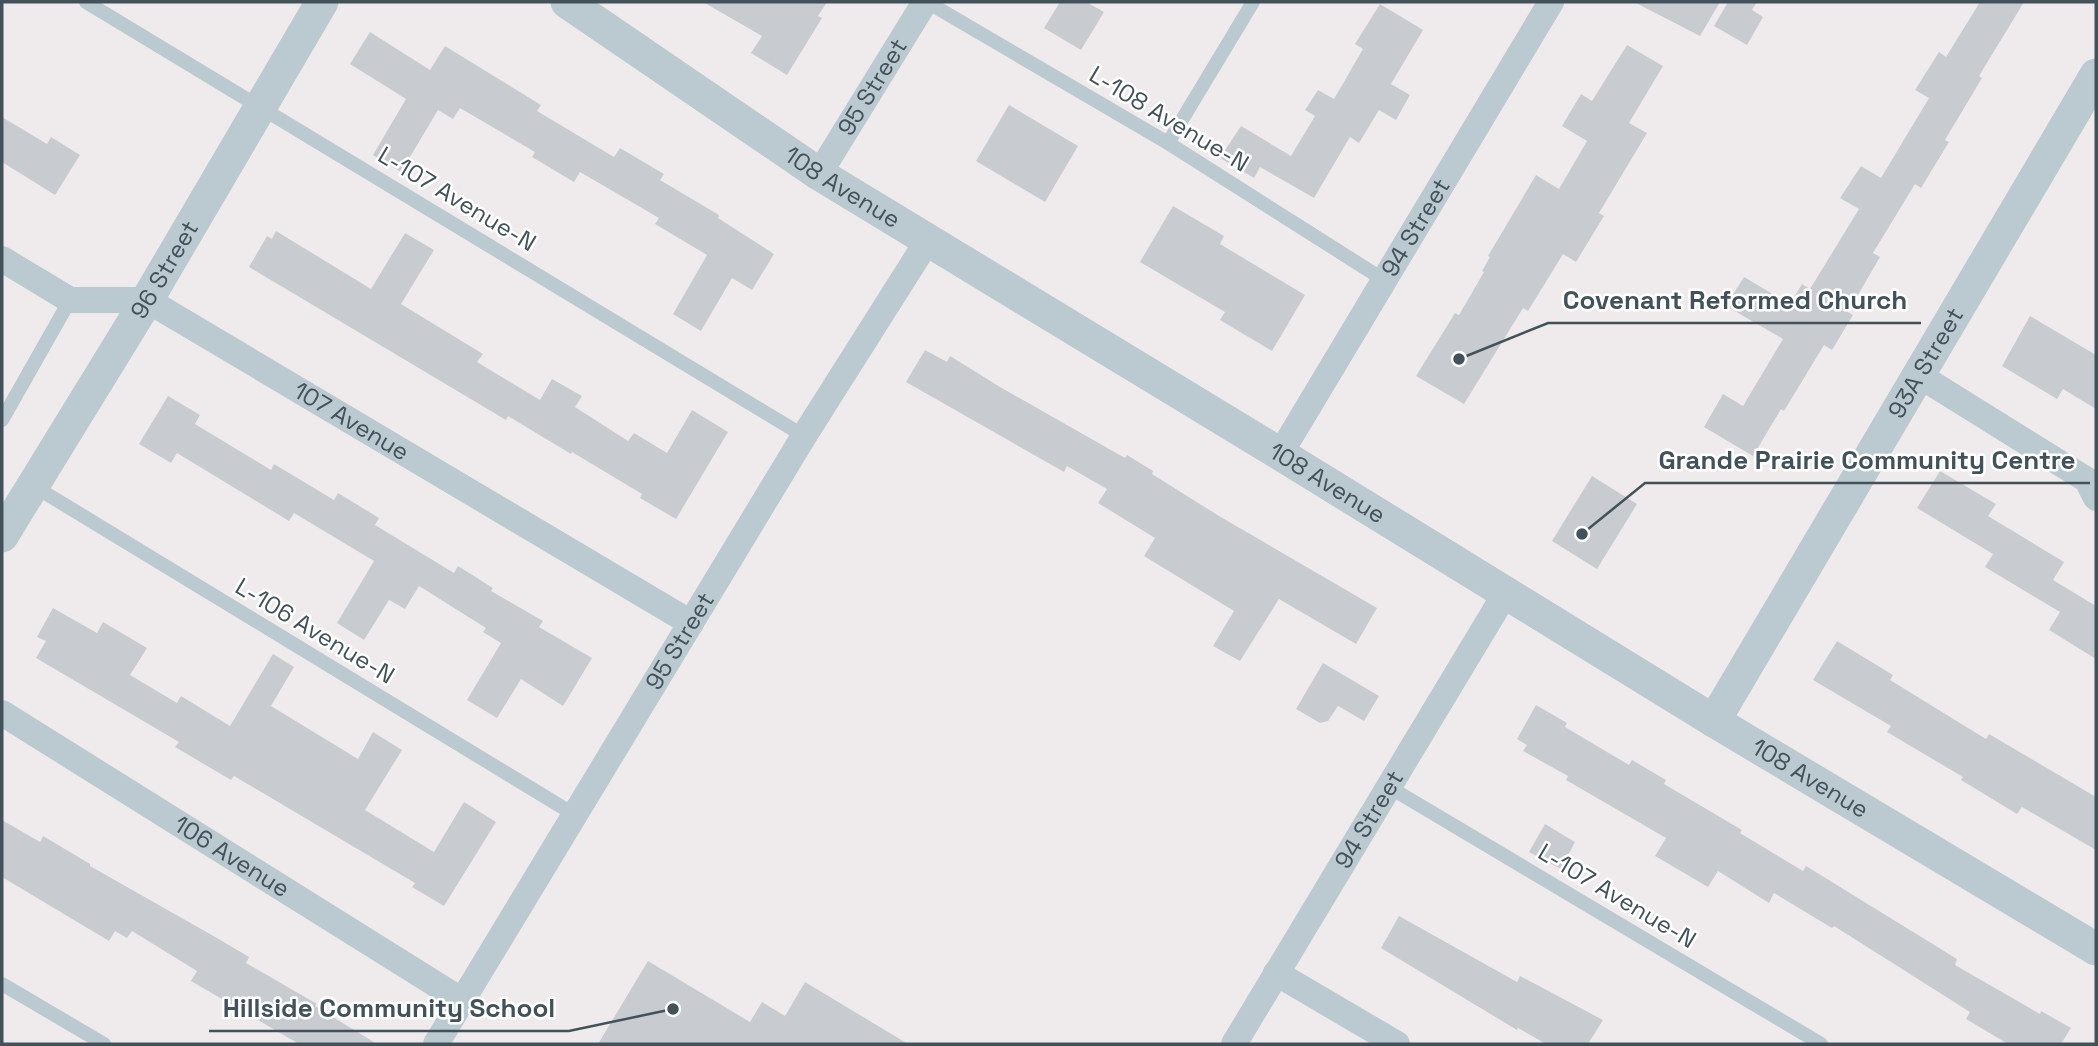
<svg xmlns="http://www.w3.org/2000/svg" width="2098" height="1046" font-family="'Space Grotesk',sans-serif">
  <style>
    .building { fill: #c8ccd1 }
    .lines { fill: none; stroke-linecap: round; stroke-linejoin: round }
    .service { stroke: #bbc9d0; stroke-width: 14 }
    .minor { stroke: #bbc9d0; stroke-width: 26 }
    .tertiary { stroke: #bbc9d0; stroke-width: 33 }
    .labels { text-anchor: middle; stroke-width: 5; stroke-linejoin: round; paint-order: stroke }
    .street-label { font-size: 24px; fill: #43525a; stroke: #fff }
    .leader { fill: none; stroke: #43525a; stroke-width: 2.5 }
    .callout-dot { fill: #43525a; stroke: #fff; stroke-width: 2.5 }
    .callout-label { font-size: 26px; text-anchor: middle; font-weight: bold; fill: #43525a; stroke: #fff; stroke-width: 5; stroke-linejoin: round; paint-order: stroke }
  </style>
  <rect width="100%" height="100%" fill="#efebec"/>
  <!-- building -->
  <path class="building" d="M 703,2 L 827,2 L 818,16 L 822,18 L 787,75 L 751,53 L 762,36 Z
    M 1060,2 L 1086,2 L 1104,12 L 1081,50 L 1044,28 Z
    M 1634,2 L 1720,2 L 1700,36 Z
    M 1728,2 L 1757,2 L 1752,10 L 1763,17 L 1747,45 L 1714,26 Z
    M 1980,2 L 2024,2 L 1979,76 L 1982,78 L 1945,140 L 1949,142 L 1921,188 L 1915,184 L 1873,253 L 1880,257 L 1848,312 L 1853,315 L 1832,350 L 1824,345 L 1784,411 L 1781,409 L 1753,456 L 1704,427 L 1723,394 L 1743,406 L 1783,339 L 1726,306 L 1744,277 L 1790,304 L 1802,284 L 1810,289 L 1859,209 L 1840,198 L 1861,166 L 1881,178 L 1929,98 L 1915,90 L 1939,52 L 1946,57 Z
    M 1380,4 L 1423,30 L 1391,84 L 1410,95 L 1396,120 L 1379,110 L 1359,143 L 1350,137 L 1314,198 L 1260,167 L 1254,178 L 1220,158 L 1241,126 L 1291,156 L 1315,116 L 1305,110 L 1318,90 L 1334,99 L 1363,49 L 1355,44 Z
    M 370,32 L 430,70 L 445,46 L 541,105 L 537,111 L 614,157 L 620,148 L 664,174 L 660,180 L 719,215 L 718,218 L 774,254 L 752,290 L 732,278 L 701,331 L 673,314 L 707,255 L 655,224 L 659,218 L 580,172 L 574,182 L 532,157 L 535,152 L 460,108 L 453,119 L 438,110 L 401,172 L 373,155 L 406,99 L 350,64 Z
    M 1627,45 L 1663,66 L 1629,123 L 1647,133 L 1599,213 L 1604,216 L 1576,262 L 1563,254 L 1528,311 L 1523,308 L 1464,404 L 1416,376 L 1455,313 L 1459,315 L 1484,272 L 1482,271 L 1490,257 L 1488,256 L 1536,175 L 1559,189 L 1587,141 L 1562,126 L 1581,94 L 1592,101 Z
    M 1009,105 L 1078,146 L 1045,202 L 976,161 Z
    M 2,117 L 47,144 L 51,137 L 80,155 L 55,195 L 2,162 Z
    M 1173,206 L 1224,236 L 1220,244 L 1305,295 L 1272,351 L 1220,320 L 1225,312 L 1140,262 Z
    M 276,231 L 371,289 L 405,233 L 434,250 L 401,304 L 483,354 L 477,362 L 540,400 L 552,379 L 582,396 L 575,407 L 628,441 L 634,433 L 667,453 L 692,410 L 728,432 L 676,519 L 640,498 L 642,494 L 572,452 L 571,454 L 508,416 L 506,420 L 249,267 L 267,236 L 272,239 Z
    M 2030,316 L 2096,355 L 2096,409 L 2063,389 L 2057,399 L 2002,366 Z
    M 925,350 L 947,362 L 950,356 L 1000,387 L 1125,458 L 1127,455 L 1153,471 L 1152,474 L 1219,516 L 1377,608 L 1356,644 L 1279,599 L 1240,661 L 1213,646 L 1234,611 L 1144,556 L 1155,538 L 1098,503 L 1107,489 L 1067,466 L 1064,472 L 906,382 Z
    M 168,396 L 200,415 L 195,424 L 271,470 L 274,464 L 334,500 L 338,493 L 379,518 L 375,525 L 454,573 L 458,566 L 493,588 L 491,591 L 543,621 L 539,627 L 592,658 L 563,706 L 521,679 L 497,718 L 467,700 L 501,643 L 483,632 L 486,628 L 419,586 L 405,609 L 389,600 L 364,640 L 337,623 L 374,561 L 294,513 L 289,521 L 177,453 L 171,463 L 139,444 Z
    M 1940,471 L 1996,504 L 1988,516 L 2064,562 L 2053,580 L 2096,606 L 2096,659 L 2049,630 L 2060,612 L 1985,567 L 1993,554 L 1917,508 Z
    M 1592,476 L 1637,504 L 1597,569 L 1552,541 Z
    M 53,608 L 97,633 L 103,622 L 147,648 L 130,675 L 177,703 L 181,696 L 230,726 L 273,654 L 294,667 L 271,706 L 358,759 L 373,732 L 402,750 L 365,810 L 434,852 L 464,802 L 496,822 L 444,906 L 412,887 L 415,883 L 234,776 L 231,780 L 175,747 L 179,742 L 36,658 L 46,641 L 37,637 Z
    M 1837,641 L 1893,675 L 1890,680 L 1986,739 L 1989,734 L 2096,797 L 2096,850 L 2022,807 L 2017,814 L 1961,780 L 1963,777 L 1887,732 L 1891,726 L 1813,680 Z
    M 1323,663 L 1379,696 L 1364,721 L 1338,706 L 1328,721 L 1320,723 L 1296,709 Z
    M 1536,705 L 1567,723 L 1565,727 L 1629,765 L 1632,760 L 1666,780 L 1664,784 L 1742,830 L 1740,833 L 1803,871 L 1806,866 L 1957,959 L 1955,965 L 2040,1014 L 2041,1011 L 2071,1028 L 2061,1044 L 2008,1044 L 1966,1019 L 1970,1012 L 1834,926 L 1832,928 L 1774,893 L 1769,903 L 1718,871 L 1708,887 L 1655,856 L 1666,838 L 1566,780 L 1568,776 L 1523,751 L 1527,745 L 1517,739 Z
    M 2,820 L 40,842 L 43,836 L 90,864 L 90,866 L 217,938 L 249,957 L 246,963 L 317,1004 L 315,1006 L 377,1044 L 299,1044 L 191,981 L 197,971 L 132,931 L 127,938 L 115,931 L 109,941 L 2,877 Z
    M 1545,824 L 1575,842 L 1561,869 L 1529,852 Z
    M 1399,916 L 1517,982 L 1520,976 L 1603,1020 L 1588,1044 L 1546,1044 L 1518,1028 L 1517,1030 L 1381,948 Z
    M 648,961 L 750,1022 L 762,1002 L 785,1016 L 805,982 L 908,1044 L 598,1044 Z"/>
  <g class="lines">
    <!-- service -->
    <path class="service" d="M 86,2 L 804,436
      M 927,2 L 1168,143 L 1384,280
      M 1168,143 L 1253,2
      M 2,420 L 70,300
      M 32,485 L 575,815
      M 1389,787 L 1821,1044
      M 2,984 L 104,1044"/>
    <!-- minor -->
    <g class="minor">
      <path id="s1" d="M 819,174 L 925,2"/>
      <path id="s2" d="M 2,259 L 70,300 L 147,300 L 691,623"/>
      <path d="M 1920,376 L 2087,480 L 2096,498"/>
      <path id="s3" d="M 1280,454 L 1551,2"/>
      <path id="s4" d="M 2,713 L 461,1000"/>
      <path d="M 1276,973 L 1397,1044"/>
      <path id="s5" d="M 436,1044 L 804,436 L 928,240"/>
      <path id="s6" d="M 1234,1044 L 1505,594"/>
    </g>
    <!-- tertiary -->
    <g class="tertiary">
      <path id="s7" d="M 567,2 L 819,174 L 1280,454 L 1714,721 L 2096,949"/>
      <path id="s8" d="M 2,536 L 147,300 L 322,2"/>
      <path id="s9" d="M 1714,721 L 2096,75"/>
    </g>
  </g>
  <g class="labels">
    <!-- street labels -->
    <g class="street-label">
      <text dy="8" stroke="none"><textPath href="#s1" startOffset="102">95 Street</textPath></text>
      <text transform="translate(1169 119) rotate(31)" y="8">L-108 Avenue-N</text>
      <text dy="8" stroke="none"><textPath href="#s7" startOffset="332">108 Avenue</textPath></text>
      <text transform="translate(457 199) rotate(31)" y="8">L-107 Avenue-N</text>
      <text dy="8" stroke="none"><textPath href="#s3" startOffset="264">94 Street</textPath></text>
      <text dy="8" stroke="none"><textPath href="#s8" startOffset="312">96 Street</textPath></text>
      <text dy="8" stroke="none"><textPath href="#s9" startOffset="416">93A Street</textPath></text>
      <text dy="8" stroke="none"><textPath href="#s2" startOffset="394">107 Avenue</textPath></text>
      <text dy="8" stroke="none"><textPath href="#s7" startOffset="900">108 Avenue</textPath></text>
      <text transform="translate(315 631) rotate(31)" y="8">L-106 Avenue-N</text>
      <text dy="8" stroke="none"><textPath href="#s5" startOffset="471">95 Street</textPath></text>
      <text dy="8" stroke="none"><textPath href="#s7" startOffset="1466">108 Avenue</textPath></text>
      <text dy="8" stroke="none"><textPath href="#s6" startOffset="262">94 Street</textPath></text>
      <text dy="8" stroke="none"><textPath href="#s4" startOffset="271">106 Avenue</textPath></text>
      <text transform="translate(1617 896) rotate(31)" y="8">L-107 Avenue-N</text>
    </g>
  </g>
  <!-- callouts -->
  <path class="leader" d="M1459 359L1548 323H1921M1582 534L1645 483H2090M673 1009L569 1031H209"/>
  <g class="callout-dot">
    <circle cx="1459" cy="359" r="7"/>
    <circle cx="1582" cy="534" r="7"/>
    <circle cx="673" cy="1009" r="7"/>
  </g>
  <g class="callout-label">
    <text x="1735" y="309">Covenant Reformed Church</text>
    <text x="1867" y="469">Grande Prairie Community Centre</text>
    <text x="389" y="1017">Hillside Community School</text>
  </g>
  <!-- border -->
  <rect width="2098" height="1046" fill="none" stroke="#43525a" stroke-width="7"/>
</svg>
